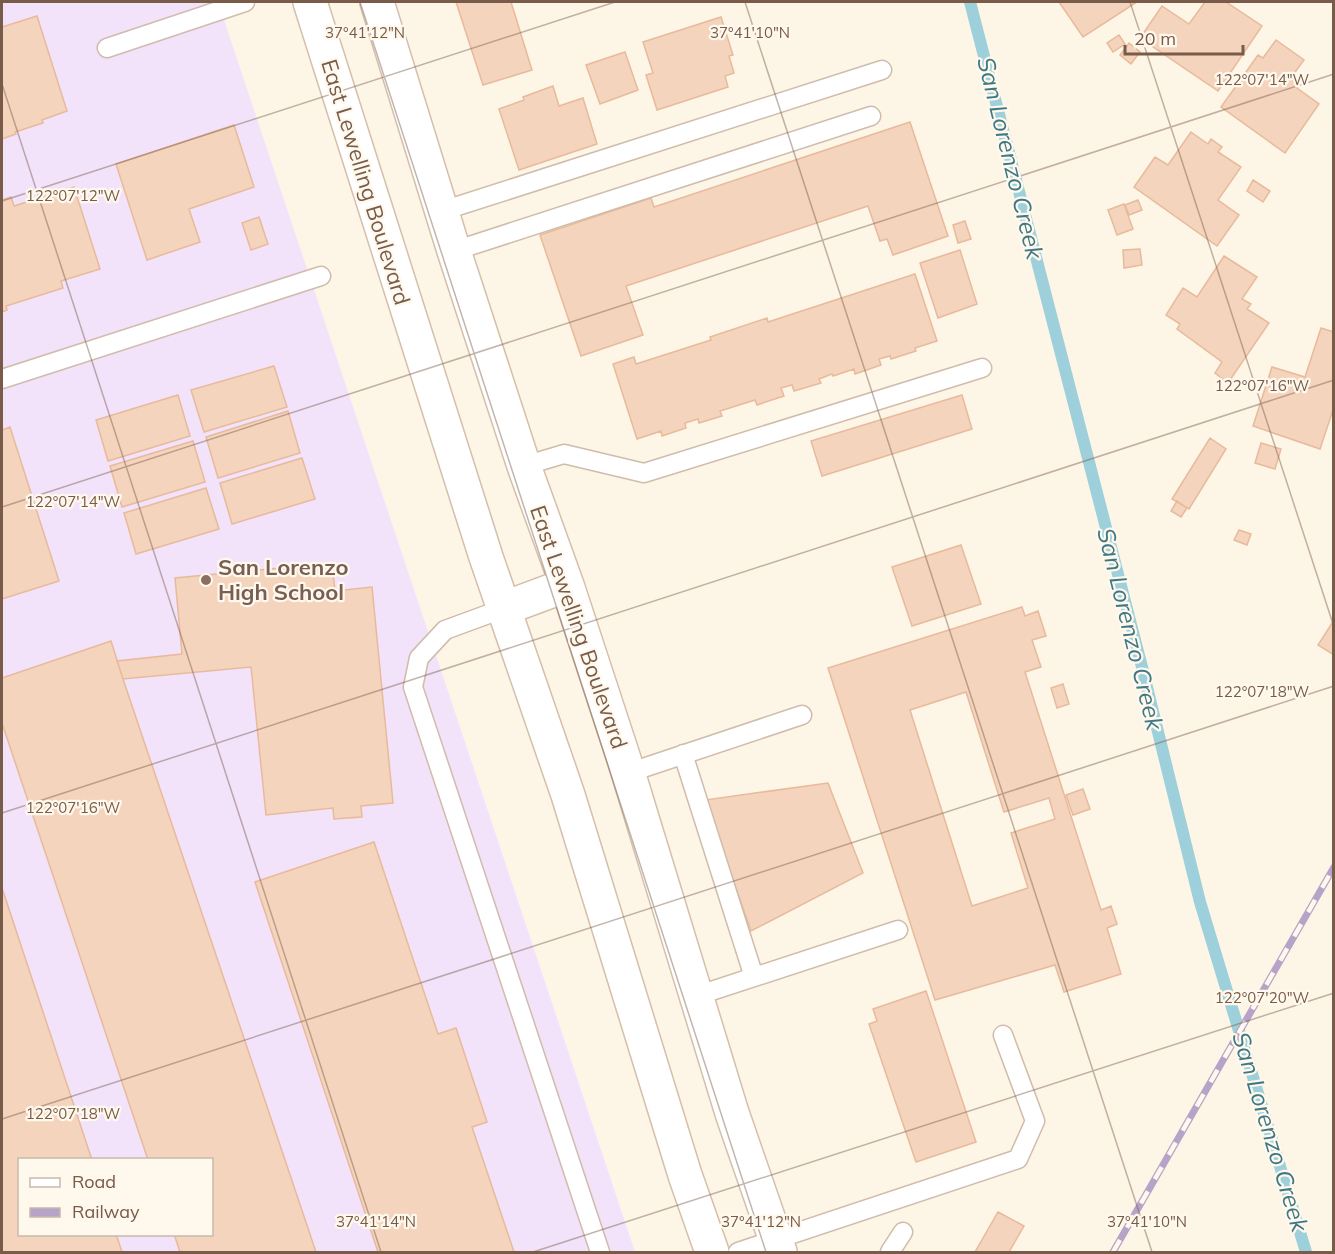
<svg xmlns="http://www.w3.org/2000/svg" width="1335" height="1254" font-family="Mulish,sans-serif">
  <style>
    .education { fill: #f2e2fa; fill-rule: evenodd }
    .lines { fill: none; stroke-linecap: round; stroke-linejoin: round }
    .stream { stroke: #9ed0db; stroke-width: 12 }
    .building { fill: #f4d4bc; stroke: #e8ba9b; stroke-width: 1.5; fill-rule: evenodd }
    .service-casing { stroke: #d0bcab; stroke-width: 21 }
    .secondary-casing { stroke: #d5bfab; stroke-width: 36 }
    .service { stroke: #fff; stroke-width: 18 }
    .secondary { stroke: #fff; stroke-width: 33 }
    .rail-casing { stroke: #b8a3c8; stroke-width: 7 }
    .rail { stroke: #fff8ed; stroke-width: 4.5; stroke-dasharray: 14; stroke-linecap: butt }
    .ticks { fill: none; stroke: #785b49; stroke-width: 1.5; stroke-opacity: 0.45 }
    .education-dot { fill: #8d6e63; stroke: #fff8ed; stroke-width: 2 }
    .labels { text-anchor: middle; stroke-width: 4.5; stroke-linejoin: round; paint-order: stroke }
    .street-label { font-size: 22px; fill: #785b49; stroke: #fff8ed }
    .education-label { font-size: 22px; font-weight: bold; fill: #785e54; stroke: #fff8ed; text-anchor: start }
    .water-label { font-size: 24px; font-style: italic; fill: #3f7885; stroke: #fff8ed }
    .ticks-label { font-size: 15px; text-anchor: middle; fill: #785b49; stroke: #fff8ed; stroke-width: 4.5; stroke-linejoin: round; paint-order: stroke }
  </style>
  <rect width="100%" height="100%" fill="#fdf5e6"/>
  <!-- education -->
  <path class="education" d="M 2,2 L 218,2 L 635,1252 L 2,1252 ZM 20,1160 L 212,1160 L 212,1234 L 20,1234 Z"/>
  <g class="lines">
    <!-- stream -->
    <path class="stream" d="M 970,2 L 1142,667 L 1200,902 L 1306,1252"/>
  </g>
  <!-- building -->
  <path class="building" d="M 456,2 L 511,2 L 532,70 L 483,85 Z
    M 1059,2 L 1137,2 L 1083,37 Z
    M 1205,2 L 1226,2 L 1262,26 L 1218,91 L 1140,38 L 1162,6 L 1189,24 Z
    M 37,16 L 67,111 L 42,120 L 43,123 L 15,132 L 16,134 L 2,139 L 2,27 Z
    M 721,17 L 733,55 L 729,56 L 734,73 L 725,76 L 728,87 L 657,110 L 646,75 L 653,73 L 643,42 Z
    M 1119,35 L 1125,44 L 1113,52 L 1107,43 Z
    M 1276,40 L 1304,60 L 1290,79 L 1299,85 L 1297,88 L 1319,104 L 1285,153 L 1221,107 L 1258,55 L 1263,58 Z
    M 1129,43 L 1140,52 L 1131,64 L 1120,55 Z
    M 625,52 L 638,90 L 600,104 L 586,65 Z
    M 553,86 L 559,106 L 583,98 L 597,144 L 519,170 L 499,109 L 524,100 L 523,97 Z
    M 910,122 L 948,236 L 893,255 L 887,239 L 880,241 L 868,206 L 626,286 L 643,335 L 581,356 L 540,235 L 651,198 L 654,207 Z
    M 234,125 L 254,187 L 189,209 L 200,242 L 147,260 L 116,164 Z
    M 1191,132 L 1208,144 L 1211,139 L 1222,147 L 1218,152 L 1241,167 L 1218,200 L 1239,215 L 1217,246 L 1134,187 L 1155,157 L 1168,165 Z
    M 1253,180 L 1270,191 L 1263,202 L 1247,191 Z
    M 74,187 L 100,269 L 61,281 L 63,288 L 6,306 L 7,310 L 2,312 L 2,200 L 11,197 L 14,206 Z
    M 1138,200 L 1142,210 L 1129,215 L 1125,205 Z
    M 1124,204 L 1133,229 L 1117,235 L 1108,210 Z
    M 259,217 L 268,244 L 251,250 L 242,223 Z
    M 965,221 L 971,239 L 958,243 L 953,225 Z
    M 1140,249 L 1142,265 L 1124,268 L 1123,250 Z
    M 960,250 L 977,304 L 938,318 L 920,263 Z
    M 1224,256 L 1257,277 L 1242,299 L 1251,304 L 1247,309 L 1269,323 L 1228,383 L 1215,373 L 1222,362 L 1177,329 L 1180,324 L 1166,315 L 1183,288 L 1197,297 Z
    M 915,274 L 937,341 L 915,348 L 916,351 L 891,359 L 890,356 L 879,359 L 881,365 L 855,374 L 854,369 L 833,376 L 832,374 L 819,379 L 821,383 L 794,391 L 792,385 L 781,388 L 784,396 L 757,405 L 755,400 L 720,411 L 722,416 L 699,423 L 698,419 L 685,423 L 686,428 L 662,436 L 661,431 L 637,439 L 613,364 L 634,357 L 636,364 L 711,340 L 710,337 L 767,318 L 768,322 Z
    M 1321,328 L 1334,332 L 1334,407 L 1320,449 L 1253,426 L 1272,367 L 1305,377 Z
    M 274,366 L 287,407 L 204,432 L 191,390 Z
    M 178,395 L 190,436 L 108,461 L 96,420 Z
    M 962,395 L 972,429 L 822,476 L 811,441 Z
    M 288,411 L 300,453 L 218,478 L 206,437 Z
    M 10,427 L 59,581 L 2,599 L 2,430 Z
    M 1210,438 L 1226,449 L 1189,509 L 1172,499 Z
    M 193,441 L 205,482 L 122,507 L 110,466 Z
    M 1261,443 L 1281,449 L 1275,469 L 1255,463 Z
    M 302,458 L 315,499 L 232,524 L 220,483 Z
    M 206,488 L 219,529 L 136,554 L 124,513 Z
    M 1177,501 L 1187,508 L 1181,517 L 1171,511 Z
    M 1239,530 L 1251,534 L 1247,545 L 1234,540 Z
    M 961,545 L 981,604 L 912,626 L 892,567 Z
    M 332,563 L 335,591 L 372,587 L 393,803 L 361,806 L 362,817 L 334,819 L 333,808 L 266,815 L 251,667 L 123,679 L 117,661 L 182,654 L 175,578 Z
    M 1022,607 L 1025,616 L 1038,611 L 1046,636 L 1032,640 L 1041,667 L 1025,672 L 1101,910 L 1111,906 L 1117,924 L 1107,928 L 1121,974 L 1064,992 L 1055,965 L 935,1000 L 828,668 ZM 966,692 L 1004,812 L 1049,798 L 1055,819 L 1011,833 L 1028,888 L 972,906 L 910,710 Z
    M 1334,620 L 1334,655 L 1318,645 Z
    M 111,641 L 123,679 L 316,1252 L 180,1252 L 174,1234 L 212,1234 L 212,1160 L 148,1160 L 3,726 L 2,726 L 2,678 Z
    M 1063,684 L 1069,704 L 1057,708 L 1051,688 Z
    M 828,783 L 863,873 L 751,931 L 705,800 Z
    M 1083,789 L 1090,809 L 1073,815 L 1066,795 Z
    M 374,842 L 438,1034 L 456,1028 L 487,1122 L 472,1127 L 514,1252 L 378,1252 L 255,882 Z
    M 2,888 L 92,1160 L 20,1160 L 20,1234 L 116,1234 L 122,1252 L 2,1252 Z
    M 926,991 L 976,1142 L 916,1162 L 869,1024 L 877,1021 L 873,1009 Z
    M 998,1212 L 1024,1226 L 1009,1252 L 975,1252 Z"/>
  <g class="lines">
    <defs>
      <path id="service" d="M 107,48 L 245,2
        M 442,211 L 882,70
        M 454,251 L 871,116
        M 2,379 L 321,276
        M 524,466 L 564,454 L 644,473 L 982,368
        M 505,608 L 445,630 L 419,658 L 413,687 L 600,1252
        M 683,754 L 754,977
        M 628,773 L 802,715
        M 696,996 L 898,930
        M 738,1252 L 1018,1159 L 1035,1121 L 1003,1035
        M 890,1252 L 903,1232"/>
      <path id="secondary" d="M 310,2 L 486,557 L 568,795 L 685,1175 L 712,1252
        M 377,2 L 454,251 L 524,466 L 567,585 L 624,759 L 732,1113 L 780,1252
        M 505,608 L 567,585"/>
    </defs>
    <!-- service casing -->
    <use href="#service" class="service-casing"/>
    <!-- secondary casing -->
    <use href="#secondary" class="secondary-casing"/>
    <!-- service -->
    <use href="#service" class="service"/>
    <!-- secondary -->
    <use href="#secondary" class="secondary"/>
    <defs>
      <path id="rail" d="M 1113,1252 L 1334,867"/>
    </defs>
    <!-- rail casing -->
    <use href="#rail" class="rail-casing"/>
    <!-- rail -->
    <use href="#rail" class="rail"/>
  </g>
  <!-- ticks -->
  <path class="ticks" d="M 360,2 L 766,1252M 745,2 L 1152,1252M 1130,2 L 1334,627M 2,84 L 381,1252M 2,201 L 615,2M 2,507 L 1334,74M 2,813 L 1334,380M 2,1119 L 1334,686M 533,1252 L 1334,993"/>
  <!-- markers -->
  <circle class="education-dot" cx="206" cy="580" r="6"/>
  <g class="labels">
    <!-- street labels -->
    <g class="street-label">
      <text transform="translate(366 182) rotate(73)" y="8">East Lewelling Boulevard</text>
      <text transform="translate(579 627) rotate(71)" y="8">East Lewelling Boulevard</text>
    </g>
    <!-- education labels -->
    <g class="education-label">
      <text x="218" y="575">San Lorenzo<tspan x="218" dy="25">High School</tspan></text>
    </g>
    <!-- water labels -->
    <g class="water-label">
      <text transform="translate(1010 158) rotate(76)" y="8">San Lorenzo Creek</text>
      <text transform="translate(1130 629) rotate(76)" y="8">San Lorenzo Creek</text>
      <text transform="translate(1270 1132) rotate(73)" y="8">San Lorenzo Creek</text>
    </g>
  </g>
  <g class="ticks-label">
    <text x="365" y="38">37°41'12"N</text>
    <text x="750" y="38">37°41'10"N</text>
    <text x="1262" y="85">122°07'14"W</text>
    <text x="73" y="201">122°07'12"W</text>
    <text x="1262" y="391">122°07'16"W</text>
    <text x="73" y="507">122°07'14"W</text>
    <text x="1262" y="697">122°07'18"W</text>
    <text x="73" y="813">122°07'16"W</text>
    <text x="1262" y="1003">122°07'20"W</text>
    <text x="73" y="1119">122°07'18"W</text>
    <text x="376" y="1227">37°41'14"N</text>
    <text x="761" y="1227">37°41'12"N</text>
    <text x="1147" y="1227">37°41'10"N</text>
  </g>
  <!-- border -->
  <rect width="1335" height="1254" fill="none" stroke="#785b49" stroke-width="6"/>
  <!-- legend -->
  <rect x="18" y="1158" width="195" height="78" fill="#fff8ed" stroke="#c9b9ab" stroke-width="1.5"/>
  <rect x="30" y="1178" width="30" height="9" fill="#ffffff" stroke="#c9b9ab" stroke-width="1.5"/>
  <text x="72" y="1188" font-size="18" fill="#785b49">Road</text>
  <rect x="30" y="1208" width="30" height="9" fill="#b8a3c8" stroke="#c9b9ab" stroke-width="1.5"/>
  <text x="72" y="1218" font-size="18" fill="#785b49">Railway</text>
  <!-- scale -->
  <path d="M1125 45v9h118v-9" fill="none" stroke="#785b49" stroke-width="3"/>
  <text x="1134" y="45" font-size="18" fill="#785b49" stroke="#fff8ed" stroke-width="4.5" paint-order="stroke">20 m</text>
</svg>
